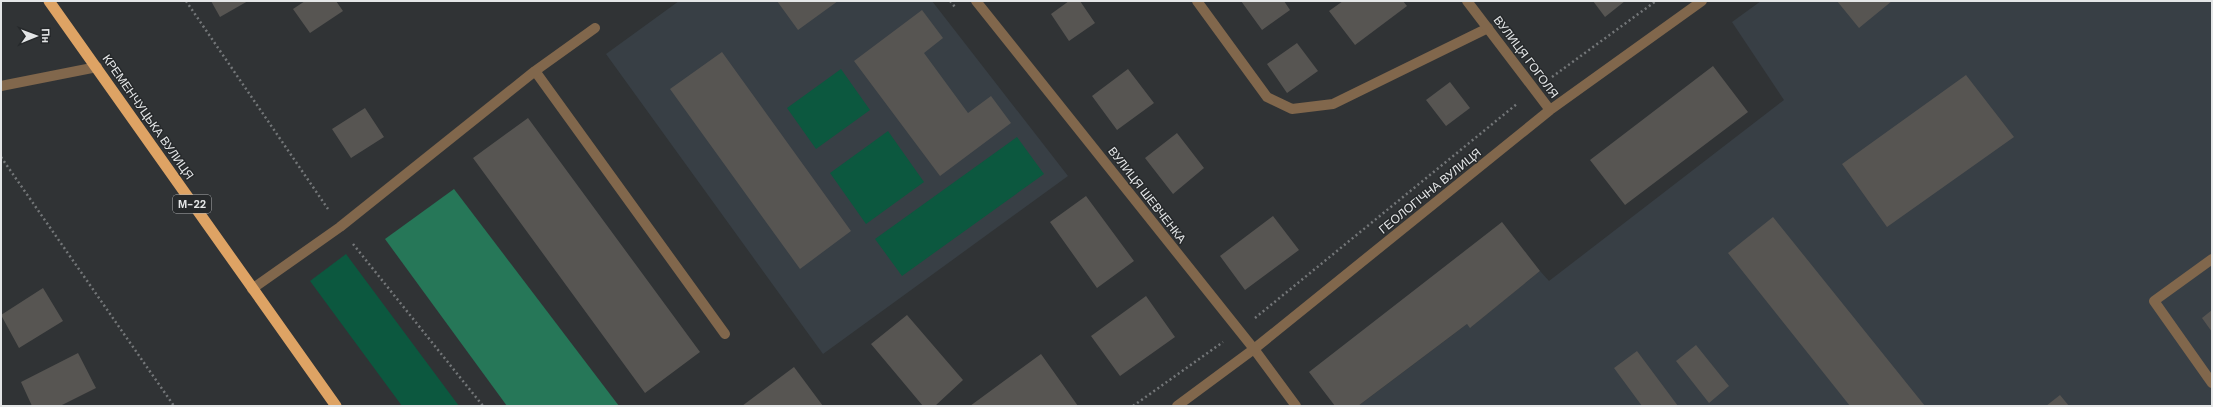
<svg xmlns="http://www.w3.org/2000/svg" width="2213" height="407" font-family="'DM Sans',sans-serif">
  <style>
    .built { fill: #383f45 }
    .green { fill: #0c583f }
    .forest { fill: #267758 }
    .building { fill: #575552 }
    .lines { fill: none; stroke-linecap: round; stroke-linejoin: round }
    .path { stroke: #747779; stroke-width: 2.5; stroke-dasharray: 2 3; stroke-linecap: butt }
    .service { stroke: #81674c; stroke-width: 10 }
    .minor { stroke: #81674c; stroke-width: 10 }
    .trunk { stroke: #dea364; stroke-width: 11 }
    .labels { text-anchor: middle; stroke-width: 3; stroke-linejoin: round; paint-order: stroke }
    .shield { fill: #26292b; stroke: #abadaf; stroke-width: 1 }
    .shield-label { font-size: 11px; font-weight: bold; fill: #e4e6e7 }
    .street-label { font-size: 12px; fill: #e4e6e7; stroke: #26292b }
  </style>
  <rect width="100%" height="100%" fill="#303335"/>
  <!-- built -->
  <path class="built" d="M 679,1 L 932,1 L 1068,176 L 823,354 L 606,54 Z
    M 1761,1 L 2212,1 L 2212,406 L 1358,406 L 1467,324 L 1471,327 L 1540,271 L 1549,281 L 1784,100 L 1732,22 Z"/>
  <!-- green -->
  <path class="green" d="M 841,69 L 870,110 L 816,149 L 787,108 Z
    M 888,131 L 924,182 L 866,224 L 830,173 Z
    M 1017,137 L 1044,174 L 902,276 L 875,239 Z
    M 346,254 L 459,406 L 402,406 L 310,281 Z"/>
  <!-- forest -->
  <path class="forest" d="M 454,189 L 619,406 L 507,406 L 385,239 Z"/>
  <!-- building -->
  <path class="building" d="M 211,1 L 248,1 L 220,17 Z
    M 305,1 L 336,1 L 343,11 L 310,33 L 293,9 Z
    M 777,1 L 838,1 L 798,30 Z
    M 1069,1 L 1080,1 L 1095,23 L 1069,41 L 1051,14 Z
    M 1241,1 L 1284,1 L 1290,10 L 1262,30 Z
    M 1343,1 L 1403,1 L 1407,6 L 1355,45 L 1329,11 Z
    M 1593,1 L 1625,1 L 1605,17 Z
    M 1837,1 L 1892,1 L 1859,28 Z
    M 922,10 L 943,38 L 924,53 L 968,113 L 991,96 L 1011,123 L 940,176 L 854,61 Z
    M 1297,43 L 1318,71 L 1287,93 L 1267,64 Z
    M 722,52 L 851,231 L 800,269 L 670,89 Z
    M 1713,66 L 1748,112 L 1625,205 L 1590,160 Z
    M 1128,69 L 1154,103 L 1117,130 L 1092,96 Z
    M 1966,75 L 2014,137 L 1887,227 L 1842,164 Z
    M 1450,82 L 1470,108 L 1446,126 L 1426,100 Z
    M 365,108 L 384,137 L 351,158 L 332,129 Z
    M 528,118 L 700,352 L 645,393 L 473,158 Z
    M 1177,133 L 1204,168 L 1173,194 L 1145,158 Z
    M 1086,196 L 1134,261 L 1097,288 L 1050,222 Z
    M 1273,216 L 1299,250 L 1245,290 L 1220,256 Z
    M 1773,217 L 1925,406 L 1850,406 L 1728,253 Z
    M 1502,222 L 1540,271 L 1470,328 L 1467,324 L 1358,406 L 1335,406 L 1309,372 Z
    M 43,288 L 63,321 L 19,348 L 1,315 Z
    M 1146,296 L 1175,337 L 1120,376 L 1091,336 Z
    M 2212,310 L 2212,332 L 2202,318 Z
    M 907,315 L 963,380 L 935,406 L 923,406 L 871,344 Z
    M 1696,345 L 1729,386 L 1709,403 L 1676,361 Z
    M 1637,351 L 1678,406 L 1642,406 L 1614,368 Z
    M 78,353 L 96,388 L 60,406 L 32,406 L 21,382 Z
    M 1041,354 L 1078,406 L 970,406 Z
    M 794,367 L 823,406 L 742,406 Z
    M 2060,395 L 2069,406 L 2046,406 Z"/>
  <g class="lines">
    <!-- path -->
    <path class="path" d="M 186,1 L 328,209
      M 950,1 L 955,7
      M 1552,77 L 1656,1
      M 1,157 L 174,406
      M 353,244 L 483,406
      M 1255,318 L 1518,103
      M 1133,406 L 1223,342"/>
    <!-- service -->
    <path class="service" d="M 1197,1 L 1267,97 L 1292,109 L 1333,104 L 1488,28
      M 535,71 L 725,334
      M 2212,259 L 2154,301 L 2212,383
      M 252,289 L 340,227 L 535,71 L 595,28"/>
    <!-- minor -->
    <path class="minor" d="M 976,1 L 1254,349 L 1296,406
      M 1467,1 L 1550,110
      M 1,86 L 97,67
      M 1177,406 L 1254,349 L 1550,110 L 1702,1"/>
    <!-- trunk -->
    <path class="trunk" d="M 49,1 L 336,406"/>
  </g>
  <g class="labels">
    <!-- shield labels -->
    <rect class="shield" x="173" y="195" width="38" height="18" rx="3"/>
    <g class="shield-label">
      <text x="192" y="208">М-22</text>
    </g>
    <!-- street labels -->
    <g class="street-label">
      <text transform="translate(1526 57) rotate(53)" y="4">ВУЛИЦЯ ГОГОЛЯ</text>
      <text transform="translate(148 117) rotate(55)" y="4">КРЕМЕНЧУЦЬКА ВУЛИЦЯ</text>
      <text transform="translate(1430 191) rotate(-39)" y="4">ГЕОЛОГІЧНА ВУЛИЦЯ</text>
      <text transform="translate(1147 195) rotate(52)" y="4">ВУЛИЦЯ ШЕВЧЕНКА</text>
    </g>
  </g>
  <!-- border -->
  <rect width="2213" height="407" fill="none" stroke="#e4e6e7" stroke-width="4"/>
  <!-- north arrow -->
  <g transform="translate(36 36) rotate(89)" stroke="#26292b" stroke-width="3" paint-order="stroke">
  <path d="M0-3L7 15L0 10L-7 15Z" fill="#e4e6e7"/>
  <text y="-6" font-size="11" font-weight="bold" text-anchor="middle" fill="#e4e6e7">Пн</text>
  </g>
</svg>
